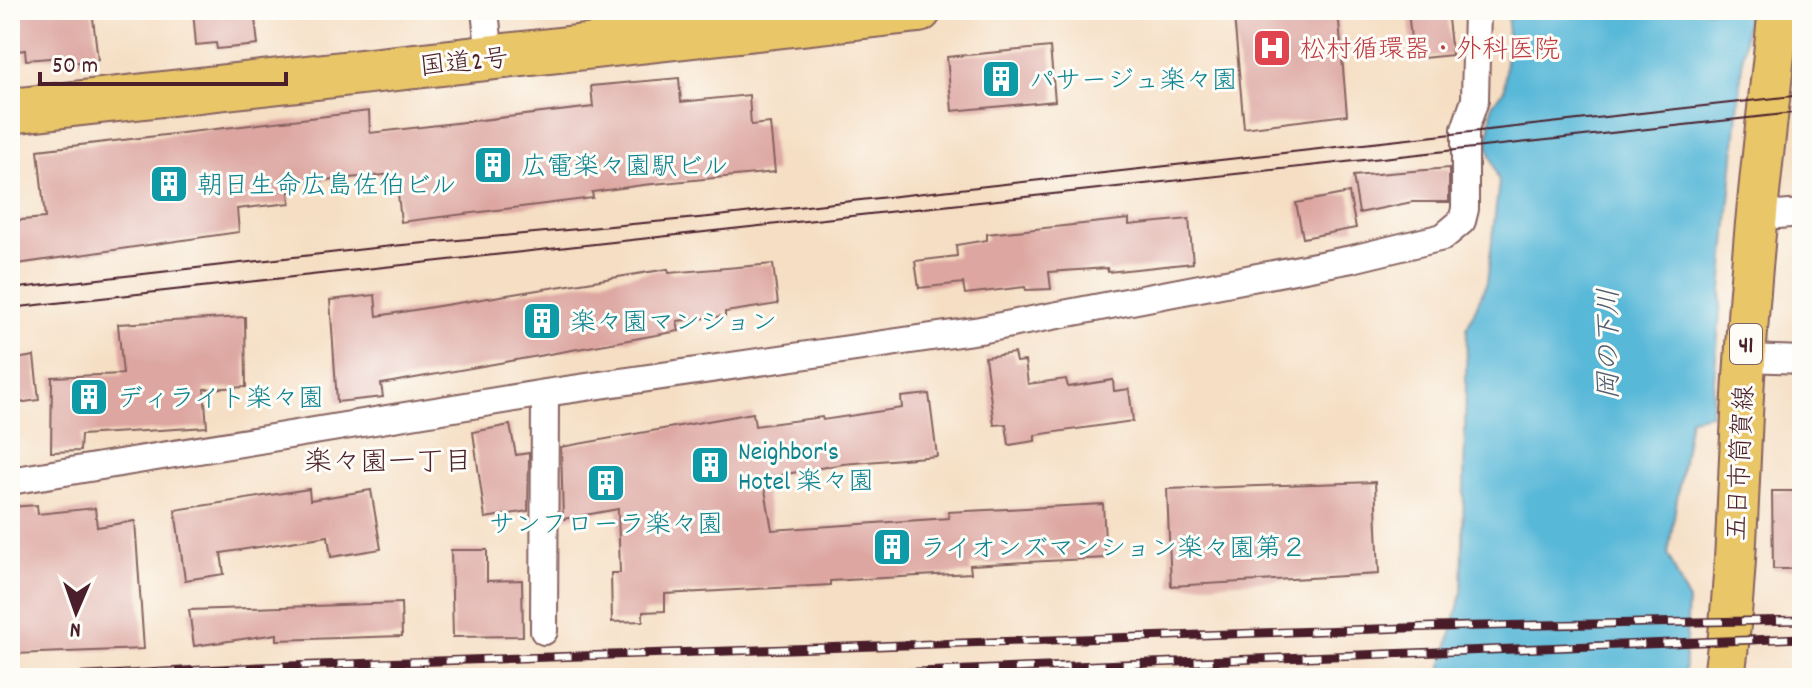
<svg xmlns="http://www.w3.org/2000/svg" width="1812" height="688" font-family="Dekko,'Klee One',sans-serif">
  <style>
    .water { fill: #59b8d8; stroke: #526c82; stroke-width: 2 }
    .building { fill: #dda6a0 }
    .lines { fill: none; stroke-linecap: round; stroke-linejoin: round }
    .street-casing { stroke: #866260; stroke-width: 30 }
    .primary-casing { stroke: #866260; stroke-width: 44 }
    .highway-casing { stroke: #866260; stroke-width: 48 }
    .street { stroke: #fff; stroke-width: 26 }
    .primary { stroke: #e9c769; stroke-width: 40 }
    .highway { stroke: #e9c769; stroke-width: 44 }
    .tram { stroke: #4a1f2b; stroke-width: 2 }
    .rail-casing { stroke: #4a1f2b; stroke-width: 9 }
    .rail { stroke: #fdfcf7; stroke-width: 6; stroke-dasharray: 18; stroke-linecap: butt }
    .labels { text-anchor: middle; stroke-width: 6; stroke-linejoin: round; paint-order: stroke }
    .shield { fill: #fdfcf7; stroke: #806168; stroke-width: 2 }
    .shield-label { font-size: 24px; font-weight: bold; fill: #4a1f2b }
    .health-label { font-size: 26px; fill: #be3a42; stroke: #fdfcf7; text-anchor: start }
    .street-label { font-size: 26px; fill: #4a1f2b; stroke: #fdfcf7 }
    .culture-label { font-size: 26px; fill: #0d838f; stroke: #fdfcf7; text-anchor: start }
    .water-label { font-size: 28px; font-style: italic; fill: #505c70; stroke: #fdfcf7 }
    .neighbourhood-label { font-size: 28px; fill: #4a1f2b; stroke: #fdfcf7 }
  </style>
  <rect width="100%" height="100%" fill="#fdfcf7"/>
  <filter id="ink" filterUnits="userSpaceOnUse"><feTurbulence type="fractalNoise" baseFrequency=".0125" numOctaves="2"/><feDisplacementMap in="SourceGraphic" scale="16" xChannelSelector="R" yChannelSelector="G"/><feConvolveMatrix kernelMatrix="1 2 1 2 8 2 1 2 1" color-interpolation-filters="sRGB"/></filter>
  <filter id="wash" filterUnits="userSpaceOnUse"><feTurbulence type="fractalNoise" baseFrequency=".006" numOctaves="4" result="noise"/><feDisplacementMap in="SourceGraphic" scale="32" xChannelSelector="R" yChannelSelector="G"/><feGaussianBlur stdDeviation="1.8" result="paint"/><feColorMatrix in="noise" values="0 0 0 0 0 0 0 0 0 0 0 0 0 0 0 0 0 1.4 0 .05"/><feComposite in="paint" operator="in"/></filter>
  <g filter="url(#wash)">
    <rect width="100%" height="100%" fill="#f5dec3"/>
    <!-- water -->
    <path class="water" d="M 1509,10 L 1747,10 L 1711,414 L 1690,418 L 1668,554 L 1688,601 L 1684,678 L 1439,678 L 1462,592 L 1467,328 L 1487,282 L 1499,182 L 1488,147 L 1492,105 L 1504,90 Z"/>
    <g id="blocks">
      <!-- building -->
      <path class="building" d="M 10,10 L 92,10 L 98,60 L 62,64 L 61,57 L 26,60 L 25,50 L 10,52 Z
        M 193,10 L 254,10 L 258,45 L 217,49 L 216,43 L 196,45 Z
        M 1338,10 L 1347,115 L 1244,128 L 1234,16 Z
        M 1408,10 L 1447,10 L 1452,55 L 1413,59 Z
        M 1050,47 L 1055,101 L 952,111 L 947,57 Z
        M 679,78 L 681,102 L 749,95 L 751,125 L 770,123 L 775,172 L 643,185 L 592,192 L 593,198 L 401,222 L 396,174 L 288,183 L 290,203 L 237,209 L 239,232 L 10,265 L 10,221 L 45,218 L 38,150 L 369,111 L 370,133 L 593,107 L 591,86 Z
        M 1449,168 L 1449,202 L 1412,202 L 1359,213 L 1353,176 Z
        M 1349,193 L 1356,228 L 1303,238 L 1296,203 Z
        M 1129,219 L 1129,225 L 1189,219 L 1193,263 L 1108,272 L 1107,268 L 1049,272 L 1051,289 L 1026,290 L 1025,287 L 965,294 L 963,283 L 919,288 L 915,261 L 957,256 L 956,245 L 987,240 L 987,234 Z
        M 773,264 L 778,304 L 725,312 L 725,316 L 677,321 L 679,331 L 381,384 L 383,397 L 337,402 L 330,300 L 375,295 L 377,316 L 668,269 L 669,273 Z
        M 245,317 L 246,387 L 204,389 L 207,427 L 81,435 L 80,451 L 51,452 L 52,377 L 123,374 L 118,324 Z
        M 1014,353 L 1016,362 L 1025,361 L 1028,384 L 1066,379 L 1068,387 L 1113,380 L 1114,391 L 1129,389 L 1133,421 L 1035,435 L 1035,441 L 1009,445 L 1006,424 L 994,425 L 985,357 Z
        M 34,356 L 39,400 L 10,404 L 10,360 Z
        M 929,394 L 937,456 L 843,464 L 763,478 L 772,530 L 949,518 L 948,512 L 1103,504 L 1106,558 L 970,565 L 971,573 L 830,581 L 830,585 L 665,594 L 665,611 L 643,612 L 643,621 L 612,622 L 611,573 L 620,573 L 618,509 L 563,519 L 561,447 L 753,413 L 755,426 L 822,417 L 823,420 L 902,408 L 901,397 Z
        M 510,425 L 516,455 L 529,453 L 528,511 L 485,518 L 473,432 Z
        M 1375,482 L 1379,574 L 1171,586 L 1167,489 Z
        M 309,489 L 310,500 L 371,490 L 381,549 L 331,557 L 328,536 L 221,553 L 224,574 L 185,580 L 175,510 Z
        M 1772,491 L 1802,491 L 1802,569 L 1773,569 Z
        M 37,505 L 38,514 L 95,508 L 97,527 L 135,521 L 144,649 L 14,654 L 10,608 L 10,507 Z
        M 451,550 L 487,550 L 487,581 L 522,580 L 523,636 L 453,637 Z
        M 401,603 L 402,636 L 277,640 L 277,634 L 194,646 L 189,610 Z"/>
    </g>
  </g>
  <g filter="url(#ink)">
    <use href="#blocks" fill-opacity="0" stroke="#866260" stroke-width="2"/>
    <g class="lines">
      <defs>
        <path id="street" d="M 485,10 L 490,58
          M 1757,207 L 1778,215 L 1802,213
          M 1745,358 L 1802,360
          M 10,481 L 545,393 L 980,330 L 1352,259 L 1443,237 L 1462,221 L 1465,209 L 1465,129 L 1475,100 L 1477,10
          M 544,631 L 545,393"/>
        <path id="primary" d="M 1724,678 C 1738,574 1738,467 1745,362 C 1752,244 1766,127 1779,10"/>
        <path id="highway" d="M 10,111 L 919,10"/>
      </defs>
      <!-- street casing -->
      <use href="#street" class="street-casing"/>
      <!-- primary casing -->
      <use href="#primary" class="primary-casing"/>
      <!-- highway casing -->
      <use href="#highway" class="highway-casing"/>
      <!-- street -->
      <use href="#street" class="street"/>
      <!-- primary -->
      <use href="#primary" class="primary"/>
      <!-- highway -->
      <use href="#highway" class="highway"/>
      <!-- tram -->
      <path class="tram" d="M 10,289 L 392,246 L 709,217 L 1802,95
        M 10,308 L 1802,112"/>
      <defs>
        <path id="rail" d="M 50,678 L 259,667 L 1434,627 L 1802,620
          M 763,678 L 1802,638"/>
      </defs>
      <!-- rail casing -->
      <use href="#rail" class="rail-casing"/>
      <!-- rail -->
      <use href="#rail" class="rail"/>
    </g>
  </g>
  <!-- icons -->
  <defs>
    <symbol id="hospital-square" viewBox="-11 -11 22 22"><rect x="-9" y="-9" width="18" height="18" rx="4" fill="#e0444e" stroke="#fdfcf7"/><path d="M-5-5h3v3.5h4V-5h3V5h-3V1.5h-4V5h-3Z" fill="#fff"/></symbol>
    <symbol id="building-square" viewBox="-11 -11 22 22"><rect x="-9" y="-9" width="18" height="18" rx="4" fill="#0f9aa8" stroke="#fdfcf7"/><path d="M-4-6H4V6H1V3H-1V6H-4ZM-2.5-4.3h1.7v1.8h-1.7ZM.8-4.3h1.7v1.8H.8ZM-2.5-1h1.7V.8h-1.7ZM.8-1h1.7V.8H.8Z" fill="#fff"/></symbol>
  </defs>
  <g fill-rule="evenodd">
    <use href="#hospital-square" x="1250" y="26" width="44" height="44"/>
    <use href="#building-square" x="979" y="57" width="44" height="44"/>
    <use href="#building-square" x="471" y="143" width="44" height="44"/>
    <use href="#building-square" x="147" y="162" width="44" height="44"/>
    <use href="#building-square" x="520" y="299" width="44" height="44"/>
    <use href="#building-square" x="67" y="375" width="44" height="44"/>
    <use href="#building-square" x="688" y="443" width="44" height="44"/>
    <use href="#building-square" x="584" y="461" width="44" height="44"/>
    <use href="#building-square" x="870" y="525" width="44" height="44"/>
  </g>
  <g class="labels">
    <!-- shield labels -->
    <rect class="shield" x="1730" y="324" width="32" height="40" rx="6"/>
    <g class="shield-label">
      <text x="1746" y="352">41</text>
    </g>
    <!-- health labels -->
    <g class="health-label">
      <text x="1300" y="57">松村循環器・外科医院</text>
    </g>
    <!-- street labels -->
    <g class="street-label">
      <text transform="translate(464 61) rotate(-6)" y="9">国道2号</text>
      <text transform="translate(1739 463) rotate(-87)" y="9">五日市筒賀線</text>
    </g>
    <!-- culture labels -->
    <g class="culture-label">
      <text x="1029" y="88">パサージュ楽々園</text>
      <text x="521" y="174">広電楽々園駅ビル</text>
      <text x="197" y="193">朝日生命広島佐伯ビル</text>
      <text x="570" y="330">楽々園マンション</text>
      <text x="117" y="406">ディライト楽々園</text>
      <text x="738" y="459">Neighbor's<tspan x="738" dy="30">Hotel 楽々園</tspan></text>
      <text x="606" y="532" text-anchor="middle">サンフローラ楽々園</text>
      <text x="920" y="556">ライオンズマンション楽々園第２</text>
    </g>
    <!-- water labels -->
    <g class="water-label">
      <text transform="translate(1607 344) rotate(-90)" y="10">岡の下川</text>
    </g>
    <!-- neighbourhood labels -->
    <g class="neighbourhood-label">
      <text x="388" y="470">楽々園一丁目</text>
    </g>
  </g>
  <!-- margin -->
  <rect width="1812" height="688" fill="none" stroke="#fdfcf7" stroke-width="40"/>
  <!-- north arrow -->
  <g transform="translate(76 612) rotate(182)" stroke="#fdfcf7" stroke-width="6" paint-order="stroke">
  <path d="M0-6L14 30L0 20L-14 30Z" fill="#4a1f2b"/>
  <text y="-12" font-size="22" font-weight="bold" text-anchor="middle" fill="#4a1f2b">N</text>
  </g>
  <!-- scale -->
  <path d="M40 72v12h246v-12" fill="none" stroke="#4a1f2b" stroke-width="4"/>
  <text x="52" y="72" font-size="24" fill="#4a1f2b" stroke="#fdfcf7" stroke-width="6" paint-order="stroke">50 m</text>
</svg>
